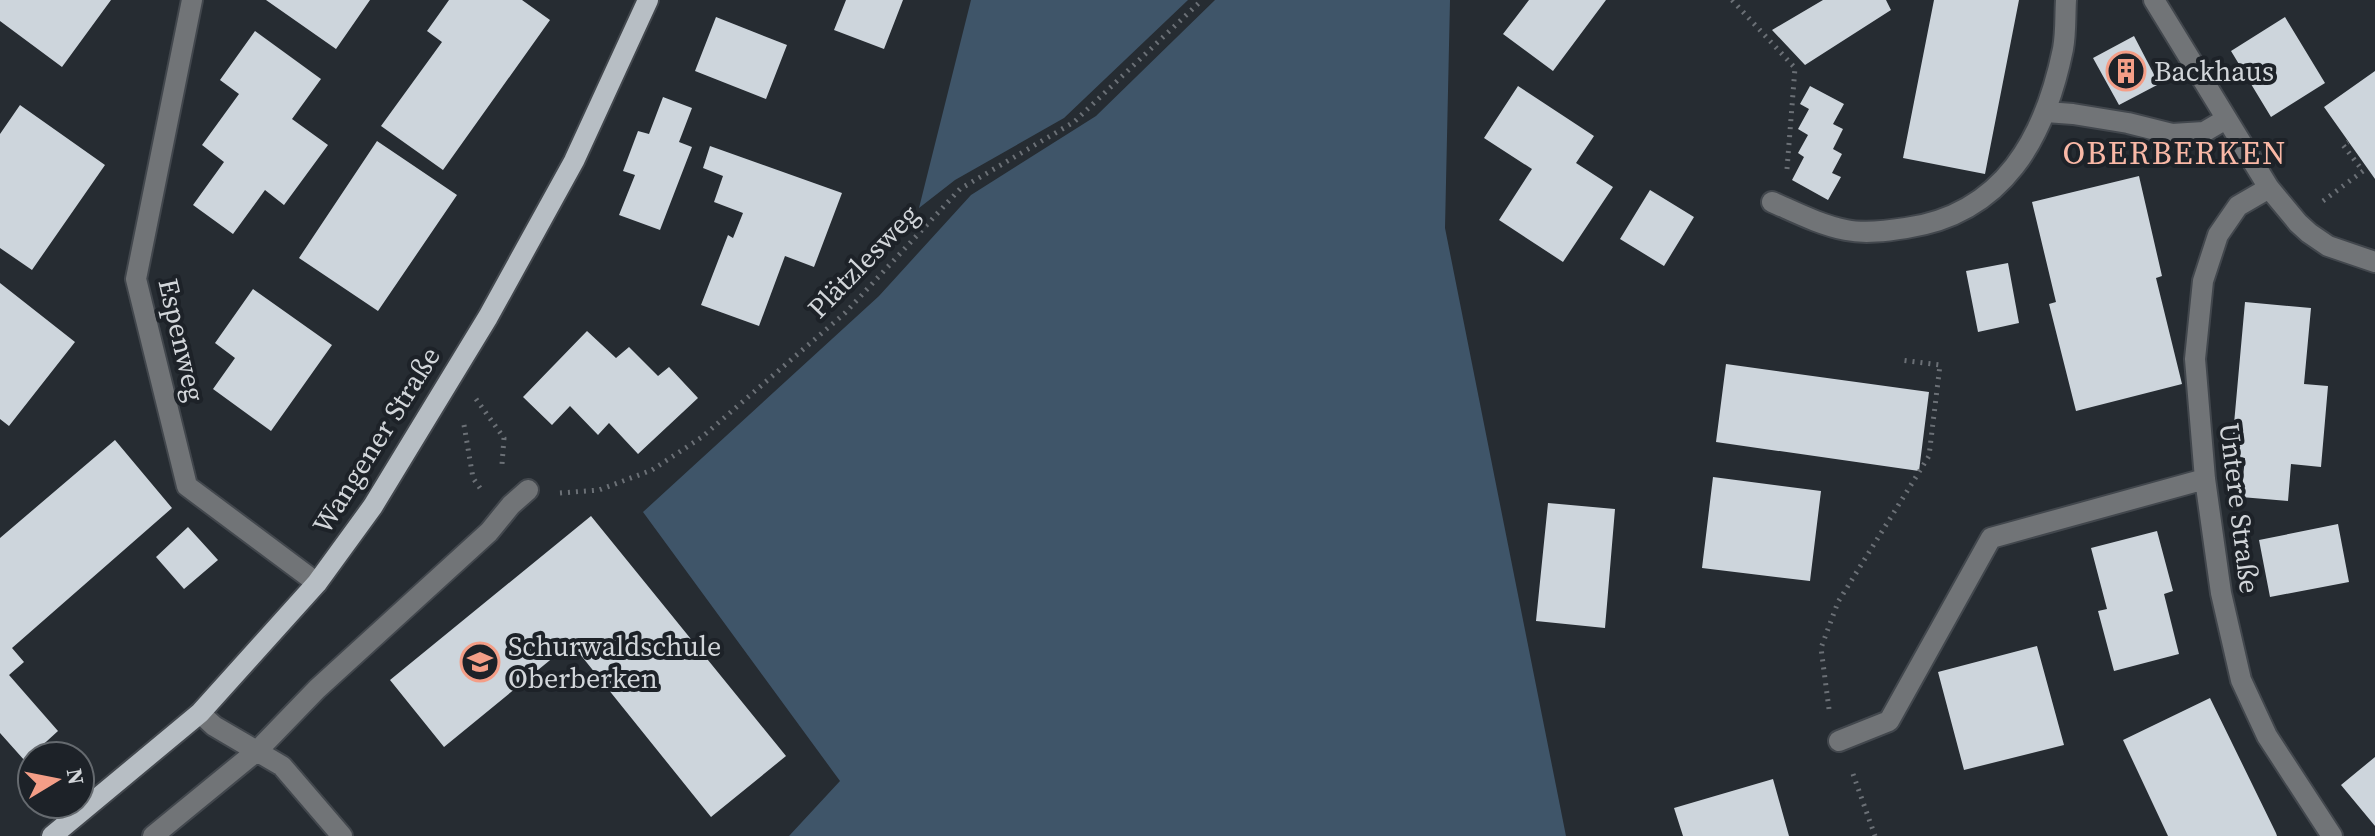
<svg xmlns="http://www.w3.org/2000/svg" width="2375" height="836" font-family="'Source Serif 4',serif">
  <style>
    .green { fill: #3f5569 }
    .building { fill: #cdd5dc }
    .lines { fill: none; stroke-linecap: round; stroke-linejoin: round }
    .minor-casing { stroke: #42474d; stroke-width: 24 }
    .major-casing { stroke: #42474d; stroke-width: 24 }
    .path { stroke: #6b7076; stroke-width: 5; stroke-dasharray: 2 6; stroke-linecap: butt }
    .minor { stroke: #717477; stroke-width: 20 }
    .major { stroke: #b7bec4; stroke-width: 20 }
    .labels { text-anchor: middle; stroke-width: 8; stroke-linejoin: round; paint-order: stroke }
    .poi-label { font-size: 28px; fill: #d2d6da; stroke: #1d2228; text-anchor: start }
    .street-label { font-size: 28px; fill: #d2d6da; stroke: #1d2228 }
    .quarter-label { font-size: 32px; letter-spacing: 2px; fill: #f9b8a6; stroke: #1d2228 }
  </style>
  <rect width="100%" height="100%" fill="#262c32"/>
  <!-- green -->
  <path class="green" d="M 971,0 L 1188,0 L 1064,118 L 955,180 L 919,208 Z
    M 1215,0 L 1450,0 L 1445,228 L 1566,836 L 789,836 L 840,781 L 643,512 L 879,296 L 971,195 L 1096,116 Z"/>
  <!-- building -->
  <path class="building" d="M 0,0 L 111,0 L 62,67 L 0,21 Z
    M 266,0 L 370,0 L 336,49 Z
    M 449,0 L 522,0 L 550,20 L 443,170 L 381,126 L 442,42 L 427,31 Z
    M 846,0 L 903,0 L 884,49 L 834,30 Z
    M 1529,0 L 1606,0 L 1553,71 L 1503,34 Z
    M 1823,0 L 1886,0 L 1891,10 L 1805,65 L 1772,30 Z
    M 1934,0 L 2019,0 L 1985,174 L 1903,158 Z
    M 716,17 L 787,45 L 766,99 L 695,71 Z
    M 2285,17 L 2325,83 L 2271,117 L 2231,51 Z
    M 255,31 L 321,79 L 292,119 L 328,145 L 284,205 L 265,190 L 233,234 L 193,205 L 224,162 L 202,145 L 239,94 L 220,80 Z
    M 2134,36 L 2159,84 L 2119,105 L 2093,58 Z
    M 2375,71 L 2375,179 L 2324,107 Z
    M 1518,86 L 1594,136 L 1576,163 L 1613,187 L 1563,262 L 1499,220 L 1532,169 L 1484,138 Z
    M 1810,86 L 1844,104 L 1833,124 L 1843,129 L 1833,149 L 1842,154 L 1832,173 L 1841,177 L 1828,200 L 1792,180 L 1804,157 L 1798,153 L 1808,135 L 1798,129 L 1809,109 L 1800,104 Z
    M 663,97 L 692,108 L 679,142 L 692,147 L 660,230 L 619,215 L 635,175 L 623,171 L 638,131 L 649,134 Z
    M 20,105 L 105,165 L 32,270 L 0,248 L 0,134 Z
    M 377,141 L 457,195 L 378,311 L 299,258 Z
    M 710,146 L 842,193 L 814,267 L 785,256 L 759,326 L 701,305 L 728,235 L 733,238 L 743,213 L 714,202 L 723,176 L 703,168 Z
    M 2139,176 L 2162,276 L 2156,278 L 2182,384 L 2076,411 L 2049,304 L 2056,302 L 2032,202 Z
    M 1650,190 L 1694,217 L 1664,266 L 1620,239 Z
    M 2008,263 L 2019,323 L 1978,332 L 1966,271 Z
    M 0,283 L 75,342 L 9,426 L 0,419 Z
    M 253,289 L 332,345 L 271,431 L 213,389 L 235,358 L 215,343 Z
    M 2245,302 L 2311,308 L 2304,384 L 2328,386 L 2321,467 L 2291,464 L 2288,501 L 2241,497 L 2245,458 L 2231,457 Z
    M 587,331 L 616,358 L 629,347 L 658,376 L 669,367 L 698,398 L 638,454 L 609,423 L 598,435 L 570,406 L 552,425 L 523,397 Z
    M 1726,364 L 1929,392 L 1919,471 L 1716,442 Z
    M 115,440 L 172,508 L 12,648 L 24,662 L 9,675 L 58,731 L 25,761 L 0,733 L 0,538 Z
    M 1713,477 L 1821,491 L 1810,581 L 1702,568 Z
    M 1548,503 L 1615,509 L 1605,628 L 1536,621 Z
    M 591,516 L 786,756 L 711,817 L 571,643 L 444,747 L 390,680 Z
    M 2338,524 L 2349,582 L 2270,597 L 2259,540 Z
    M 188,527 L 218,560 L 184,589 L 156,557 Z
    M 2157,531 L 2173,591 L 2164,594 L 2179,654 L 2114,671 L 2098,611 L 2107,609 L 2091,548 Z
    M 2037,646 L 2064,745 L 1964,770 L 1938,672 Z
    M 2210,698 L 2276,833 L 2277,836 L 2168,836 L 2123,740 Z
    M 2375,757 L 2375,826 L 2341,785 Z
    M 1773,779 L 1789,836 L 1683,836 L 1674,808 Z"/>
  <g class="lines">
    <defs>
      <path id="minor" d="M 192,0 L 136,279 L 187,486 L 317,583
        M 2154,0 L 2269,188 L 2298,223 L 2309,233 L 2328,246 L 2375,262
        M 2046,112 L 2073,114 L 2128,123 L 2172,134 L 2204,132 L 2226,119
        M 2269,188 L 2238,206 L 2218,235 L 2203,281 L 2195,359 L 2205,479 L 2221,593 L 2241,680 L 2267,736 L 2332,836
        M 1772,202 C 1795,212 1820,225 1846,230 C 1865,234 1887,231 1906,228 C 2004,214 2045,137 2063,49 C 2066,33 2065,16 2066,0
        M 200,713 L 214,726 L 282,766 L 342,836
        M 1839,741 L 1889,721 L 1991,538 L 2205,479
        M 153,836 L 258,750 L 317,689 L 489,532 L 511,505 L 528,490"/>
      <path id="major" d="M 52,836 L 200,713 L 317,583 L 373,506 L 488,317 L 574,161 L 648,0"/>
    </defs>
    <!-- minor casing -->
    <use href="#minor" class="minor-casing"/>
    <!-- major casing -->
    <use href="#major" class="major-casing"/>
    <!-- path -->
    <path class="path" d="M 1732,0 L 1795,68 L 1787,169
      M 2323,201 L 2363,171 L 2343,145 L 2348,142
      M 476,399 L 504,438 L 502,464
      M 464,425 L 473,478 L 480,488
      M 560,493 L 599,490 L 652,470 L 702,437 L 845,313 L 960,189 L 1074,122 L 1202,0
      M 1829,709 L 1821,648 L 1838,602 L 1929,456 L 1940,365 L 1900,360
      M 1853,774 L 1875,836"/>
    <!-- minor -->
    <use href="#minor" class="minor"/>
    <!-- major -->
    <use href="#major" class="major"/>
  </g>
  <!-- icons -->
  <defs>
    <symbol id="building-ring" viewBox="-11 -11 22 22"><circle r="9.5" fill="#1d2228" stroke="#f49e87" stroke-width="1.5"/><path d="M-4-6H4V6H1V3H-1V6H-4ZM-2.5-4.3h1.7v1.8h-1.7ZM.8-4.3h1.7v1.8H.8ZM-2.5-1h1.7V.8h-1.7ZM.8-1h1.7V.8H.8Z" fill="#f49e87"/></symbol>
    <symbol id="school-ring" viewBox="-11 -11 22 22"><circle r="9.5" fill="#1d2228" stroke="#f49e87" stroke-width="1.5"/><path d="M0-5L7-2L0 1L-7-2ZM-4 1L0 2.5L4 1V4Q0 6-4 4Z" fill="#f49e87"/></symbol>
  </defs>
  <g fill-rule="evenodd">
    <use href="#building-ring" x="2104" y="49" width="44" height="44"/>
    <use href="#school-ring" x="458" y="640" width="44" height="44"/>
  </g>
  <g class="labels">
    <!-- poi labels -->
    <g class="poi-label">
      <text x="2154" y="81">Backhaus</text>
      <text x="508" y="656">Schurwaldschule<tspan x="508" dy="32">Oberberken</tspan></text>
    </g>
    <!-- street labels -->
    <g class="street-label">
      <text transform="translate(863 261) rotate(-46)" y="10">Plätzlesweg</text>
      <text transform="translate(182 340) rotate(77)" y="10">Espenweg</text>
      <text transform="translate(376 440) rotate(-58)" y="10">Wangener Straße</text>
      <text transform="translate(2240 508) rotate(83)" y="10">Untere Straße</text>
    </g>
    <!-- quarter labels -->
    <g class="quarter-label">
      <text x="2175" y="164">OBERBERKEN</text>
    </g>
  </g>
  <!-- north arrow -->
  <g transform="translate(56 780) rotate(80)"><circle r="38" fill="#1d2228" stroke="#656a6f" stroke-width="2"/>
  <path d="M0-6L14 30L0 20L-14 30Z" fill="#f49e87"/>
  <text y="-12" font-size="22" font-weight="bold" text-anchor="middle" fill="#d2d6da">N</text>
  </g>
</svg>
